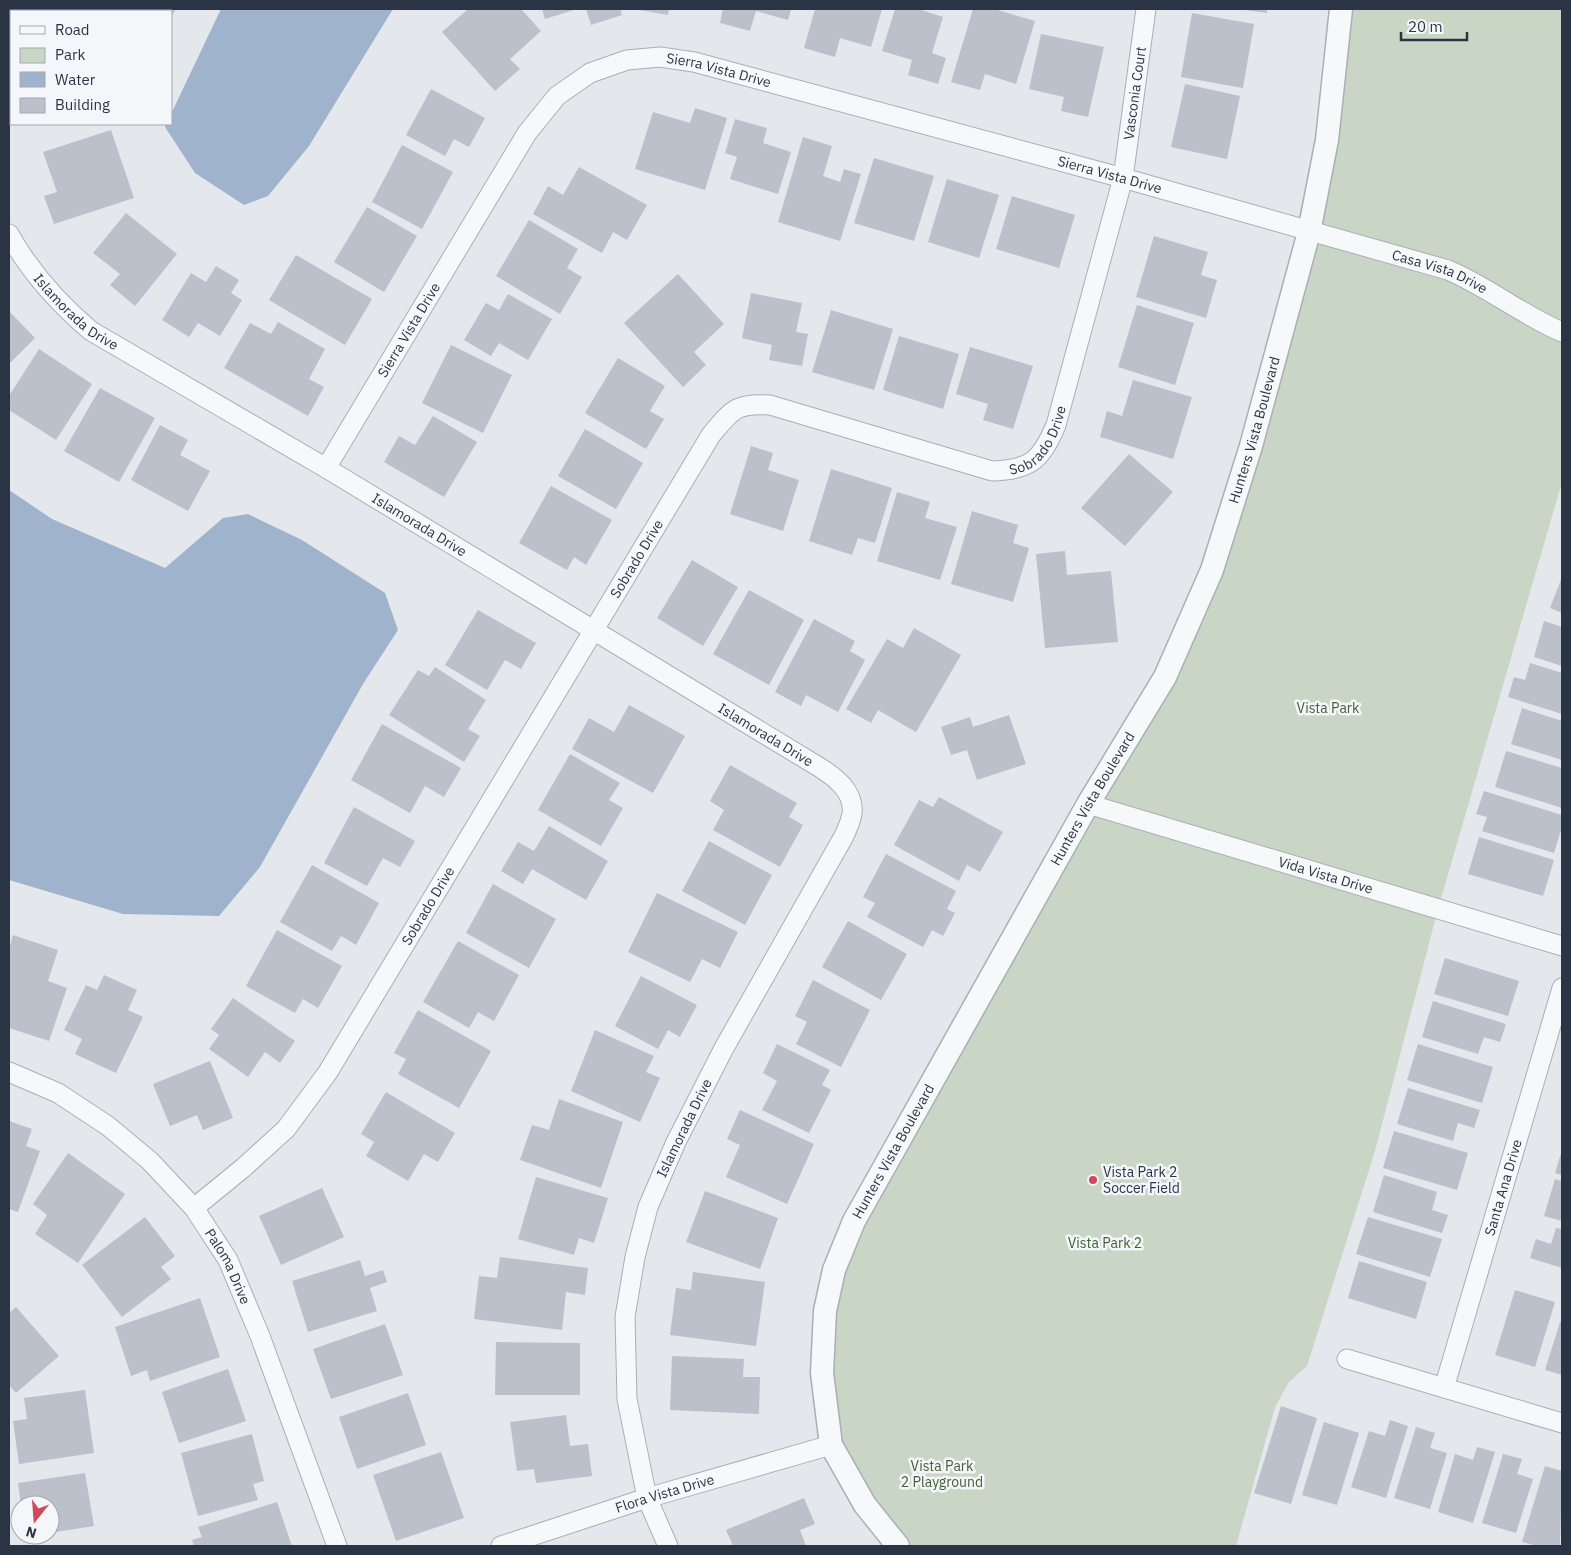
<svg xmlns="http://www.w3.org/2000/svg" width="1571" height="1555" font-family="'IBM Plex Sans',sans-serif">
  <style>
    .green { fill: #c9d6c5 }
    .water { fill: #9fb4cc }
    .building { fill: #bbc0ca }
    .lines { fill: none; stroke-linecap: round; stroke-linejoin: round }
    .minor-casing { stroke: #a9aeb7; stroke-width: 21 }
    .tertiary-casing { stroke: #a9aeb7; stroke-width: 25 }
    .minor { stroke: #f7f8fa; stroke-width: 19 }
    .tertiary { stroke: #f7f8fa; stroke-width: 22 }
    .poi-dot { fill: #d1495b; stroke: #f4f6f9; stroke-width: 2 }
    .labels { text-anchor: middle; stroke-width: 5; stroke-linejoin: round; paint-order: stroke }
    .street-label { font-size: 14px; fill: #2b3445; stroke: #f4f6f9 }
    .park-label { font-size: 14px; fill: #3f6138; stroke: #f4f6f9 }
    .poi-label { font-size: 14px; fill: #2b3445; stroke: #f4f6f9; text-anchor: start }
  </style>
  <rect width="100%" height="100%" fill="#e4e7ec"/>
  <!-- green -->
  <path class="green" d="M 1341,9 L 1562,9 L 1562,482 L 1438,909 L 1375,1151 L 1307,1366 L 1289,1382 L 1275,1407 L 1236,1546 L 898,1546 L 831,1445 L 834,1270 L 1212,570 L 1309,232 Z"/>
  <!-- water -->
  <path class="water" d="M 221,9 L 393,9 L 309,146 L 268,196 L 244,205 L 195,173 L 165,127 L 166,124 L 171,124 L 171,114 Z
    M 9,490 L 52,519 L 165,568 L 223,518 L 248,514 L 302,540 L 385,593 L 398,630 L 363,684 L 260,867 L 219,916 L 123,914 L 9,880 Z"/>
  <!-- building -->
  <path class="building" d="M 74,9 L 176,9 L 171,16 L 171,11 L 78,11 Z
    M 468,9 L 521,9 L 541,31 L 510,59 L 520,69 L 495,91 L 442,32 Z
    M 542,9 L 577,9 L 545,19 Z
    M 586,9 L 620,9 L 622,15 L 591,25 Z
    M 634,9 L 669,9 L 668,15 Z
    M 723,9 L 791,9 L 788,20 L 756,11 L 750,31 L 720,23 Z
    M 815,9 L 882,9 L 871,47 L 840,38 L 835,57 L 804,48 Z
    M 895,9 L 918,9 L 943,17 L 932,53 L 946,58 L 938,84 L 908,75 L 912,60 L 882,51 Z
    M 973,9 L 994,9 L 1035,21 L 1016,84 L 985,74 L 980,90 L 951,82 Z
    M 1237,9 L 1267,9 L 1267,13 Z
    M 1192,13 L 1254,24 L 1243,88 L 1181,77 Z
    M 1041,34 L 1104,47 L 1088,117 L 1061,111 L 1064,97 L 1029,89 Z
    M 1185,84 L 1240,96 L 1227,159 L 1171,147 Z
    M 431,89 L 485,118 L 469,147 L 454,139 L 445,156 L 406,135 Z
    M 695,108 L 727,118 L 705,190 L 635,169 L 653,112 L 690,123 Z
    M 735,119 L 767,128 L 763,143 L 791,152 L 778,194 L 730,179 L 737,157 L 725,153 Z
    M 111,130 L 134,198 L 54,224 L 44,196 L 57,192 L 43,152 Z
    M 803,137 L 832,146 L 823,176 L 840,182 L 844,169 L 861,174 L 840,241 L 778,222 Z
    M 402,145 L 453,172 L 422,229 L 372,202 Z
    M 874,158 L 934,176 L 914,241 L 854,223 Z
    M 579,167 L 647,205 L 627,240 L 613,232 L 602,253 L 533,214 L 548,186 L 563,195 Z
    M 947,179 L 999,195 L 979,258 L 928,242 Z
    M 1012,196 L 1075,215 L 1059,268 L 996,249 Z
    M 367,207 L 417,236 L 384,292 L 334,262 Z
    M 126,213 L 177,254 L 135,306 L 110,285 L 120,274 L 93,253 Z
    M 529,220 L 578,249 L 567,268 L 582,277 L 560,314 L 496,276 Z
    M 1154,236 L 1208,252 L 1201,275 L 1217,280 L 1206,318 L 1136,297 Z
    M 296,255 L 372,299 L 345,345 L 269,300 Z
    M 216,266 L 239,280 L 231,293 L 242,300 L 220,336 L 198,323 L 189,337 L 162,320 L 191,273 L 206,282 Z
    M 678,274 L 724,324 L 694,352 L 706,365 L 683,387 L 624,323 Z
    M 751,293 L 802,303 L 796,332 L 808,334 L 802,366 L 769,360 L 772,345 L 742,338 Z
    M 508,294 L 552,319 L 528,360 L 499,343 L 491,356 L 464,340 L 486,303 L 499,310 Z
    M 1137,305 L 1194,323 L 1175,385 L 1118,367 Z
    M 831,310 L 893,329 L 874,390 L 812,372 Z
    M 9,311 L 35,338 L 9,364 Z
    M 278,322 L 325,349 L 309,379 L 324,387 L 308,416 L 224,368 L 250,323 L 271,334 Z
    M 899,336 L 959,354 L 943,409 L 883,390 Z
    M 451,345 L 512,375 L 483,433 L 422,403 Z
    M 970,347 L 1033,366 L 1013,429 L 983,420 L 988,404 L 956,394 Z
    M 39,349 L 92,384 L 56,440 L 9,410 L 9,396 Z
    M 618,358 L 665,386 L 650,411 L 664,419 L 646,449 L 585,413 Z
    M 1133,380 L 1192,397 L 1173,459 L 1100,437 L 1107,411 L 1122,416 Z
    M 100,388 L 155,418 L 119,482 L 64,451 Z
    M 433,416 L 477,442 L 444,497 L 384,462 L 399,436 L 415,445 Z
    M 160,425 L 188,440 L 180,455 L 210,471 L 188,511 L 131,480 Z
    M 585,429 L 643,463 L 616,509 L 558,476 Z
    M 751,446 L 773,453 L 768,470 L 799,480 L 783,531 L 730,514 Z
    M 1129,454 L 1173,492 L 1125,546 L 1081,508 Z
    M 831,469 L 892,488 L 875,543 L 858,538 L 852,555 L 809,541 Z
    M 551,486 L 612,520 L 586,565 L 574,557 L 567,570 L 519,543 Z
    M 897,492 L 930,502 L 925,518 L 957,527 L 940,580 L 877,561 Z
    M 972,511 L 1018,525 L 1013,543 L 1029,548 L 1013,602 L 951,584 Z
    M 1065,551 L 1067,575 L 1111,571 L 1118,642 L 1045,648 L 1036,554 Z
    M 692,560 L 738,587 L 703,646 L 657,618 Z
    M 1562,577 L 1562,613 L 1550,608 Z
    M 749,590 L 804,620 L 769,685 L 713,654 Z
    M 478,610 L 536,643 L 521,669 L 505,660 L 487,690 L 445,665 Z
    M 814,619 L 855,641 L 850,651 L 865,660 L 838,712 L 806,695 L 801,706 L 775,692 Z
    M 1544,621 L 1562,627 L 1562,666 L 1534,657 Z
    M 914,628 L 961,655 L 916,732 L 878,710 L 871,723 L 846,709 L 887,639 L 903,648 Z
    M 1530,663 L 1562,673 L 1562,714 L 1508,697 L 1514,677 L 1525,680 Z
    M 435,667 L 486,700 L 468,729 L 480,736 L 464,762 L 389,715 L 418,670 L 429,676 Z
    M 629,705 L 685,736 L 653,793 L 572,749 L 589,718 L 614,732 Z
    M 1522,708 L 1562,721 L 1562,760 L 1511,744 Z
    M 1009,715 L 1026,764 L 977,780 L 967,750 L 951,755 L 941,727 L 970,717 L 973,727 Z
    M 382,724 L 461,768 L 444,797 L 425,786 L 410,813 L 351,780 Z
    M 1506,751 L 1562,768 L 1562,808 L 1495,787 Z
    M 570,754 L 620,783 L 609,800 L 623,808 L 601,846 L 538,810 Z
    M 730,765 L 797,803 L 789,817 L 803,825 L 780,867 L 713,830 L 724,810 L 710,801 Z
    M 1484,791 L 1562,815 L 1562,827 L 1554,853 L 1482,831 L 1487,817 L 1476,814 Z
    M 939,797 L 1003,832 L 980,872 L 967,865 L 959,881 L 894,845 L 919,800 L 933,807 Z
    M 354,807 L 415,841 L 400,867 L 383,858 L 367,886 L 324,863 Z
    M 549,826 L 608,861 L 586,900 L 532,869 L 523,884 L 501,871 L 518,842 L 534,851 Z
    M 1479,837 L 1554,860 L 1543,896 L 1468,874 Z
    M 709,841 L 772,875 L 745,925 L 682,891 Z
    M 886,854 L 956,891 L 947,909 L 955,913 L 943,936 L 932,930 L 923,947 L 867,917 L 875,903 L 863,897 Z
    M 312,865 L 379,903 L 356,945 L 341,936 L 332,951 L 280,922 Z
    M 493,884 L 556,919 L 529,968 L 466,933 Z
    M 657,893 L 738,932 L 720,968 L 702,959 L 690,982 L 628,952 Z
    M 848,921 L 907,954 L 881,1000 L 822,967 Z
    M 277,930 L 342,966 L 318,1008 L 303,999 L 295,1013 L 246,986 Z
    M 13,935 L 58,950 L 48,981 L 67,988 L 49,1041 L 9,1028 L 9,949 Z
    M 458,941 L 519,975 L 494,1021 L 478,1012 L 469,1028 L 423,1002 Z
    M 1445,958 L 1519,981 L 1508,1016 L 1434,994 Z
    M 104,975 L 137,990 L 128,1010 L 143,1017 L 116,1073 L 75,1054 L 82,1039 L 64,1030 L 86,985 L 97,990 Z
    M 641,976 L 697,1005 L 680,1037 L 668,1030 L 658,1049 L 615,1026 Z
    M 813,980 L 870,1010 L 841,1067 L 796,1044 L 807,1022 L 795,1016 Z
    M 233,998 L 295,1041 L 280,1063 L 265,1052 L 248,1077 L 209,1049 L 219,1035 L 211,1029 Z
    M 1433,1001 L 1506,1024 L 1500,1042 L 1484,1037 L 1478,1054 L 1422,1037 Z
    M 418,1010 L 491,1051 L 459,1108 L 398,1074 L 406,1059 L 394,1053 Z
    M 595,1030 L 654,1056 L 646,1072 L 660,1078 L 640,1122 L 571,1091 Z
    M 777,1044 L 830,1070 L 822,1085 L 831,1090 L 809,1133 L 762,1110 L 777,1081 L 763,1073 Z
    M 1418,1044 L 1493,1067 L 1482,1103 L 1407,1080 Z
    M 210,1061 L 233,1118 L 203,1130 L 197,1115 L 170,1126 L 153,1084 Z
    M 1408,1088 L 1480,1110 L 1474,1128 L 1458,1123 L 1453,1141 L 1397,1124 Z
    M 386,1092 L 455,1133 L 438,1162 L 424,1154 L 408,1181 L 366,1156 L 374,1142 L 361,1134 Z
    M 559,1099 L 623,1122 L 601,1188 L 520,1160 L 532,1125 L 549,1130 Z
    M 740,1110 L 814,1144 L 787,1204 L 726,1177 L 740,1145 L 727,1139 Z
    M 9,1121 L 32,1129 L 26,1146 L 40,1151 L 18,1212 L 9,1209 Z
    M 1394,1131 L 1468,1153 L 1457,1190 L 1383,1168 Z
    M 1562,1150 L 1562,1175 L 1555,1173 Z
    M 68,1153 L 125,1194 L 78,1263 L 35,1234 L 47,1215 L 33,1204 Z
    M 1384,1175 L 1437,1192 L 1432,1210 L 1448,1215 L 1442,1233 L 1373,1212 Z
    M 536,1177 L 608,1198 L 594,1243 L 579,1238 L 574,1255 L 518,1239 Z
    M 1555,1179 L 1562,1181 L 1562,1221 L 1544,1216 Z
    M 322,1188 L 344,1237 L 281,1265 L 259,1216 Z
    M 705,1191 L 778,1218 L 760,1269 L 686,1242 Z
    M 145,1217 L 175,1256 L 161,1267 L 171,1279 L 122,1317 L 82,1265 Z
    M 1368,1217 L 1442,1239 L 1430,1277 L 1356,1254 Z
    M 1556,1228 L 1562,1229 L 1562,1268 L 1530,1258 L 1536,1239 L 1551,1244 Z
    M 500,1257 L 588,1268 L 585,1295 L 566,1292 L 562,1330 L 474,1319 L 479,1276 L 497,1278 Z
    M 360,1260 L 365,1276 L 383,1270 L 387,1282 L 370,1288 L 377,1311 L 308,1332 L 292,1281 Z
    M 1359,1261 L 1427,1282 L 1416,1319 L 1348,1298 Z
    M 693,1272 L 765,1282 L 756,1346 L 670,1335 L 676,1288 L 691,1290 Z
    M 1515,1290 L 1555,1302 L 1535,1367 L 1495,1355 Z
    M 200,1298 L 220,1357 L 150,1381 L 147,1370 L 131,1376 L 115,1327 Z
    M 16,1307 L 59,1356 L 16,1393 L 9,1385 L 9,1313 Z
    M 1560,1322 L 1562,1322 L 1562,1375 L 1545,1370 Z
    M 385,1324 L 403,1375 L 331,1399 L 313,1349 Z
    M 496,1342 L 580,1343 L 580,1395 L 495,1395 Z
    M 672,1356 L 744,1359 L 743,1377 L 760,1377 L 759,1414 L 670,1410 Z
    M 228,1369 L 246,1421 L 179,1443 L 162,1392 Z
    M 85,1390 L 94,1453 L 19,1464 L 13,1421 L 27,1419 L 24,1398 Z
    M 408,1393 L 426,1445 L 357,1469 L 339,1417 Z
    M 1281,1406 L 1317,1418 L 1291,1504 L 1254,1493 Z
    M 566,1415 L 570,1446 L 588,1444 L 592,1476 L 536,1483 L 534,1469 L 517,1471 L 510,1422 Z
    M 1390,1420 L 1408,1426 L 1386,1498 L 1351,1487 L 1369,1431 L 1385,1436 Z
    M 1324,1422 L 1359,1433 L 1337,1505 L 1302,1495 Z
    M 1416,1427 L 1435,1433 L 1430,1448 L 1447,1453 L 1430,1509 L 1394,1498 Z
    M 252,1434 L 264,1481 L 253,1484 L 258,1500 L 198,1516 L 181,1453 Z
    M 1477,1447 L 1495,1452 L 1473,1523 L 1438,1512 L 1455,1454 L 1473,1460 Z
    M 441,1452 L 464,1518 L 396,1541 L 373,1475 Z
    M 1503,1454 L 1522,1459 L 1517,1474 L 1533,1479 L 1516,1533 L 1482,1523 Z
    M 1545,1466 L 1562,1471 L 1560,1546 L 1538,1546 L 1522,1542 Z
    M 85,1473 L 94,1526 L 50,1533 L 50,1505 L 21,1505 L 18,1483 Z
    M 804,1498 L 815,1524 L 800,1530 L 806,1546 L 733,1546 L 726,1530 Z
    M 277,1502 L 292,1546 L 194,1546 L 192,1540 L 202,1537 L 198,1527 Z"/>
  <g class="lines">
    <defs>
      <g id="minor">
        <path id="s1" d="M 9,234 C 30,272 58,303 91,331 L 326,468 L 819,767 C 835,777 855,792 852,814 C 851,821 847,829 844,836 L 724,1048 L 676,1142 L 648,1207 L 635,1257 L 625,1317 L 627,1399 L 647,1498 L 668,1546"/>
        <path id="s2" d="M 326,468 L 527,133 L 557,96 L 590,73 L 627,60 L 660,57 L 694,62 L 1123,178 L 1448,270 C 1488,287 1522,315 1562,332"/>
        <path id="s3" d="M 1088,804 L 1562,946"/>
        <path id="s4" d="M 9,1072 L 58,1093 L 108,1126 L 150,1161 L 194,1208 L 228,1260 L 260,1336 L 337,1546"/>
        <path id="s5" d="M 194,1208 L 243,1168 L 286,1129 L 328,1072 L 711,435 C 732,410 735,403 770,405 L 992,471 C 1031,470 1041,460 1056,425 L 1123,178 L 1146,9"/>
        <path d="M 1347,1359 L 1562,1423"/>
        <path id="s6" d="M 1444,1388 L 1562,988"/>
        <path id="s7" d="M 501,1546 L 647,1498 L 831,1445"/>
      </g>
      <g id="tertiary">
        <path id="s8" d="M 898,1546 L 865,1505 L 831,1445 L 822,1373 L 825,1311 L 834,1270 L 854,1221 L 1088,804 L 1165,677 L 1212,570 L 1251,446 L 1309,232 L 1327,140 L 1341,9"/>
      </g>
    </defs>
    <!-- minor casing -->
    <use href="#minor" class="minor-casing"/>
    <!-- tertiary casing -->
    <use href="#tertiary" class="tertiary-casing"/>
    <!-- minor -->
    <use href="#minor" class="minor"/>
    <!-- tertiary -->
    <use href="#tertiary" class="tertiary"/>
  </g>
  <!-- markers -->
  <circle class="poi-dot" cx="1093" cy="1180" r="5"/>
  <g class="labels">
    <!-- street labels -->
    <g class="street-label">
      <text dy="5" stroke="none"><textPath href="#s2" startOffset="611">Sierra Vista Drive</textPath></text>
      <text dy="5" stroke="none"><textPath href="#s5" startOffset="1665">Vasconia Court</textPath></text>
      <text dy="5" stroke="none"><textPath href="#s2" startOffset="1016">Sierra Vista Drive</textPath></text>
      <text dy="5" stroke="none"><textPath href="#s2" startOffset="1360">Casa Vista Drive</textPath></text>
      <text dy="5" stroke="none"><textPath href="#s1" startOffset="104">Islamorada Drive</textPath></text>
      <text dy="5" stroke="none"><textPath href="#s2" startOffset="161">Sierra Vista Drive</textPath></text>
      <text dy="5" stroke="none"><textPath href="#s8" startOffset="1241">Hunters Vista Boulevard</textPath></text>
      <text dy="5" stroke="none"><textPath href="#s5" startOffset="1299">Sobrado Drive</textPath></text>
      <text dy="5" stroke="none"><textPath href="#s1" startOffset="509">Islamorada Drive</textPath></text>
      <text dy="5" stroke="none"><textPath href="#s5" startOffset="791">Sobrado Drive</textPath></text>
      <text dy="5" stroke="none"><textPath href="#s1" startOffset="914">Islamorada Drive</textPath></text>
      <text dy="5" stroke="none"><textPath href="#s8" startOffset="836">Hunters Vista Boulevard</textPath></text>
      <text dy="5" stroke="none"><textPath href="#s3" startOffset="248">Vida Vista Drive</textPath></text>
      <text dy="5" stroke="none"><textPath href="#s5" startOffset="386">Sobrado Drive</textPath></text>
      <text transform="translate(684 1128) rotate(-64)" y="5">Islamorada Drive</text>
      <text dy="5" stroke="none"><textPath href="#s8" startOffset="431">Hunters Vista Boulevard</textPath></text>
      <text dy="5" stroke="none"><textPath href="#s6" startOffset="209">Santa Ana Drive</textPath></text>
      <text dy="5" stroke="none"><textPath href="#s4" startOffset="300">Paloma Drive</textPath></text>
      <text dy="5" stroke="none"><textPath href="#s7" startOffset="172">Flora Vista Drive</textPath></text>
    </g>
    <!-- park labels -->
    <g class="park-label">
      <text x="1328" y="713">Vista Park</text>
      <text x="1105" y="1248">Vista Park 2</text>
      <text x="942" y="1471">Vista Park<tspan x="942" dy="16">2 Playground</tspan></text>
    </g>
    <!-- poi labels -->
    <g class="poi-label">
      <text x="1103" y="1177">Vista Park 2<tspan x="1103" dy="16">Soccer Field</tspan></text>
    </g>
  </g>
  <!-- border -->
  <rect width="1571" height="1555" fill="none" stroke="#2b3445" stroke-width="20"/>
  <!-- legend -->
  <rect x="10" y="10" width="162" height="115" fill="#f4f6f9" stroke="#a4a8b1"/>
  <rect x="20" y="26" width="25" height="8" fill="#f7f8fa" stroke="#a4a8b1"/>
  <text x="55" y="35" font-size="15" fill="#2b3445">Road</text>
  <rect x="20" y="48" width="25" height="15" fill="#c9d6c5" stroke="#a4a8b1"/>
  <text x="55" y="60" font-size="15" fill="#2b3445">Park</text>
  <rect x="20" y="72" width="25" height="15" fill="#9fb4cc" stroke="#a4a8b1"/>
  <text x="55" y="85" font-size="15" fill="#2b3445">Water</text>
  <rect x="20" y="98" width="25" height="15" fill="#bbc0ca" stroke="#a4a8b1"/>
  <text x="55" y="110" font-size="15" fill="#2b3445">Building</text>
  <!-- north arrow -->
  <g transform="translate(35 1520) rotate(197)"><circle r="24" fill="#f4f6f9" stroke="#a4a8b1"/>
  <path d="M0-4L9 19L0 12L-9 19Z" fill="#d1495b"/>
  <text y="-8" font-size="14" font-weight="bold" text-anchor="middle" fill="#2b3445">N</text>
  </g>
  <!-- scale -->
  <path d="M1401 32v8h66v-8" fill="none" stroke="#2b3445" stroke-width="2.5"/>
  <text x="1408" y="32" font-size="15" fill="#2b3445" stroke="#f4f6f9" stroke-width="4" paint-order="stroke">20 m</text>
</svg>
